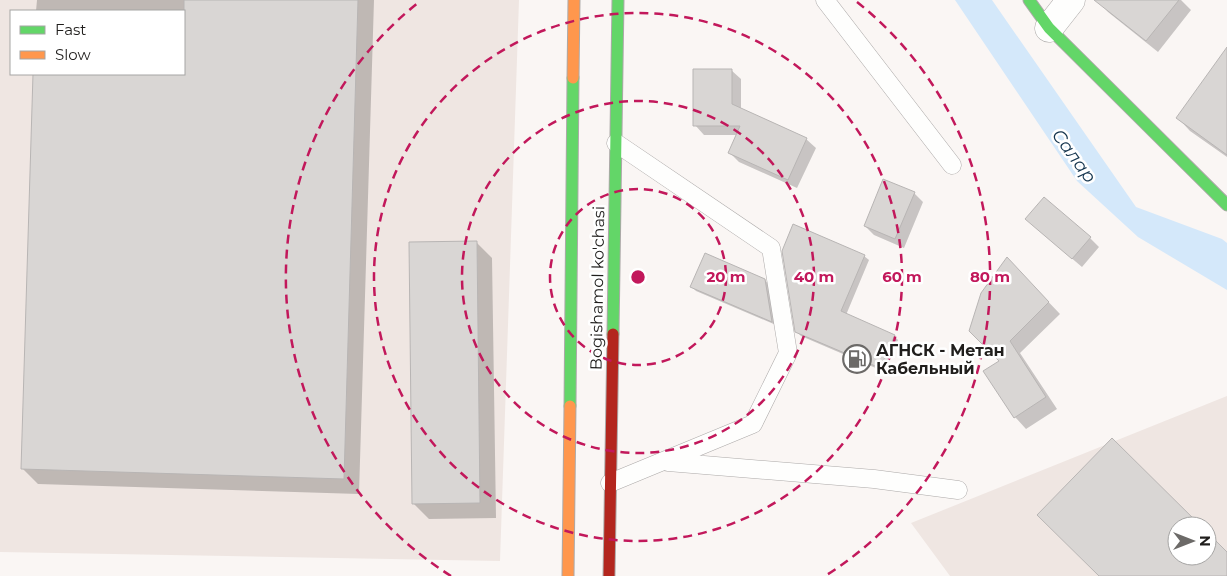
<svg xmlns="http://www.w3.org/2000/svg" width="1227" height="576" font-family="Montserrat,sans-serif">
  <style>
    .built { fill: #efe6e2; fill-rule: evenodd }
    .water { fill: #d4e8fa }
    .shadow { fill: #0003 }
    .building { fill: #d9d6d4; stroke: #b8b5b4 }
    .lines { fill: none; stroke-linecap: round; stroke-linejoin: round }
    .lane-casing { stroke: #aca9a8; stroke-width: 19 }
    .street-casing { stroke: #aca9a8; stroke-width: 29 }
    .fast-casing { stroke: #aca9a8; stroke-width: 13 }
    .slow-casing { stroke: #aca9a8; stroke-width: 13 }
    .jam-casing { stroke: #aca9a8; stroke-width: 13 }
    .lane { stroke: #fefefd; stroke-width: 18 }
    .street { stroke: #fefefd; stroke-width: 28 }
    .fast { stroke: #63d668; stroke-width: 11 }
    .slow { stroke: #ff974d; stroke-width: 11 }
    .jam { stroke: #b3261e; stroke-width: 11 }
    .ring { fill: none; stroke: #c2185b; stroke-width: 2.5; stroke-dasharray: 9 6 }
    .labels { text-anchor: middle; stroke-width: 5; stroke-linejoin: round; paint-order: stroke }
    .street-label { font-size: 16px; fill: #201e1c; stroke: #fff }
    .poi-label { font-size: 16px; font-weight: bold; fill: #201e1c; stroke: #fff; text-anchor: start }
    .water-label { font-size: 18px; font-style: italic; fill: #12334d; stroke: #fff }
    .centre { fill: #c2185b; stroke: #fff; stroke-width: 2.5 }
    .ring-label { font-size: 15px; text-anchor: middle; font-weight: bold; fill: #c2185b; stroke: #fff; stroke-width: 5; stroke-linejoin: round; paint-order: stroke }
  </style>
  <rect width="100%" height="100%" fill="#faf6f4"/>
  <!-- built -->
  <path class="built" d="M 0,0 L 519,0 L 500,561 L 0,552 ZM 11,11 L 184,11 L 184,74 L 11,74 Z
    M 1227,396 L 1227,576 L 950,576 L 911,523 ZM 1177,526 L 1207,526 L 1207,556 L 1177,556 Z"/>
  <!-- water -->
  <path class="water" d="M 955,0 L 992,0 L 1136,207 L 1222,239 L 1227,243 L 1227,290 L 1138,237 L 1077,181 Z"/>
  <!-- shadow -->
  <path class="shadow" d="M 37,0 L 374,0 L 359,494 L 38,484 L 23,469 L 35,74 L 184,74 L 184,11 L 36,11 Z
    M 1098,0 L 1181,0 L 1191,10 L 1158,52 L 1108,12 Z
    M 1227,61 L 1227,157 L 1190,131 L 1178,118 Z
    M 731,70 L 741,79 L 741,109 L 806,139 L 816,148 L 797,188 L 739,162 L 730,153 L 738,135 L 704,135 L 695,125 Z
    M 914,193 L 923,202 L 904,248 L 874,235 L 865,226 Z
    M 1036,228 L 1090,238 L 1099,247 L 1082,267 Z
    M 476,242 L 492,258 L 496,518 L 429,519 L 413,503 Z
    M 864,256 L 869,260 L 846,315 L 894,336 L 898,340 L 885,372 L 801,336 L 796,331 Z
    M 1018,270 L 1060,314 L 1020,353 L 1057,409 L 1026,429 L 1015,417 L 1000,362 Z
    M 765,280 L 769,285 L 776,325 L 696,291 L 692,287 Z"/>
  <!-- building -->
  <path class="building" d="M 184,0 L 358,0 L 344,479 L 21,469 L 33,74 L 184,74 Z
    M 1094,0 L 1179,0 L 1146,41 Z
    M 1227,47 L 1227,155 L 1176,118 Z
    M 693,69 L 732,69 L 732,104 L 807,138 L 788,180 L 728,153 L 740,126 L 693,126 Z
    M 883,179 L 915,192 L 895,239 L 864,226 Z
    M 1044,197 L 1091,237 L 1072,259 L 1025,219 Z
    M 793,224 L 865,255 L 841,311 L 895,335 L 880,368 L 795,332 L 782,251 Z
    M 477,241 L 480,503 L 412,504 L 409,242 Z
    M 705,253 L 765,279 L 772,322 L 690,287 Z
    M 1007,257 L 1049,302 L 1010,341 L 1046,397 L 1014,418 L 983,371 L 999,361 L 969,331 L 981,293 Z
    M 1112,438 L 1201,526 L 1177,526 L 1177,556 L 1207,556 L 1207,532 L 1227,552 L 1227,576 L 1099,576 L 1037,515 Z"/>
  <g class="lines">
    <defs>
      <path id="lane" d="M 825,0 L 952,165
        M 668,462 L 874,479 L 958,490
        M 610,483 L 753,424 L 788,353 L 771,248 L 616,143"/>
      <path id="street" d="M 1049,28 L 1071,0"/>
      <path id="fast" d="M 1029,0 L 1049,28 L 1227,205
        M 613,334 L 618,0
        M 570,406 L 573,78"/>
      <path id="slow" d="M 573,78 L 574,0
        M 568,576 L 570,406"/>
      <path id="jam" d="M 609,576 L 613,334"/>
    </defs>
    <!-- lane casing -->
    <use href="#lane" class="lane-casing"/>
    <!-- street casing -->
    <use href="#street" class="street-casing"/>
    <!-- fast casing -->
    <use href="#fast" class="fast-casing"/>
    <!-- slow casing -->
    <use href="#slow" class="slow-casing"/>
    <!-- jam casing -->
    <use href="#jam" class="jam-casing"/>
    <!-- lane -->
    <use href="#lane" class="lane"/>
    <!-- street -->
    <use href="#street" class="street"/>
    <!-- fast -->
    <use href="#fast" class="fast"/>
    <!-- slow -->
    <use href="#slow" class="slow"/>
    <!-- jam -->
    <use href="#jam" class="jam"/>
  </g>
  <!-- distance rings -->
  <g class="ring">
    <circle cx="638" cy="277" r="88"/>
    <circle cx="638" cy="277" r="176"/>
    <circle cx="638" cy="277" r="264"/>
    <path d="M451 576A352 352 0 0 1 419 2M857 2A352 352 0 0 1 825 576"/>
  </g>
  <!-- icons -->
  <defs>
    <symbol id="fuel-ring" viewBox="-11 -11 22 22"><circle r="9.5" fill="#fff" stroke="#6c6a68" stroke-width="1.5"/><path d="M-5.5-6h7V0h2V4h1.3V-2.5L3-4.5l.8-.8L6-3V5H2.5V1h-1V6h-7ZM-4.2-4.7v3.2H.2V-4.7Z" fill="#6c6a68"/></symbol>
  </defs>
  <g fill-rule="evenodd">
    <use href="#fuel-ring" x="841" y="343" width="32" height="32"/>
  </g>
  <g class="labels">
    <!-- street labels -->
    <g class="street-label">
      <text transform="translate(597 288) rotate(-89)" y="6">Bogishamol ko'chasi</text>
    </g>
    <!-- poi labels -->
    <g class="poi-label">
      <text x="876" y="356">АГНСК - Метан<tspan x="876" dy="18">Кабельный</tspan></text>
    </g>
    <!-- water labels -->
    <g class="water-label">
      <text transform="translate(1074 156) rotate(54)" y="6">Салар</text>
    </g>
  </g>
  <circle cx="638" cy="277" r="8" class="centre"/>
  <g class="ring-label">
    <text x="726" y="282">20 m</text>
    <text x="814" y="282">40 m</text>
    <text x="902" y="282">60 m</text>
    <text x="990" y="282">80 m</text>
  </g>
  <!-- legend -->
  <rect x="10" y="10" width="175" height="65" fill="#ffffff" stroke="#a6a5a4"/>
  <rect x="20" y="26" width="25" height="8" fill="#63d668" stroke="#a6a5a4"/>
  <text x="55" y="35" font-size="15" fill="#201e1c">Fast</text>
  <rect x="20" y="51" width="25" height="8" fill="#ff974d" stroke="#a6a5a4"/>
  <text x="55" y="60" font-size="15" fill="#201e1c">Slow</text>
  <!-- north arrow -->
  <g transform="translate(1192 541) rotate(90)"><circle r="24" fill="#ffffff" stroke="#a6a5a4"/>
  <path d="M0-4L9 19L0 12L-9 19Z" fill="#6c6a68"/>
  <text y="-8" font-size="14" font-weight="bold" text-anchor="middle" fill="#201e1c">N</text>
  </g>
</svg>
